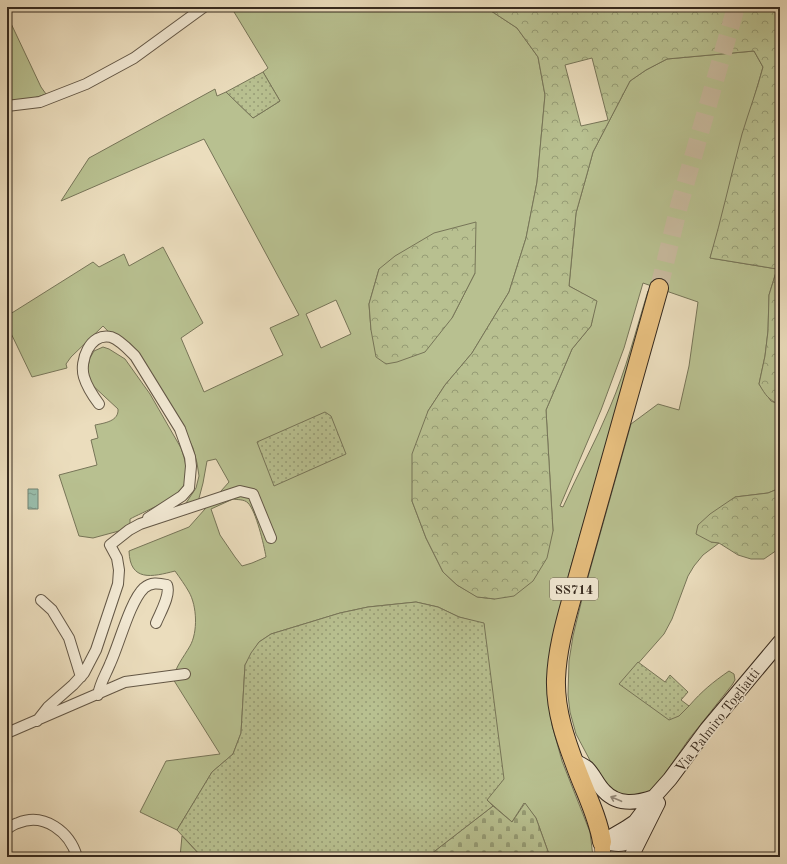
<svg xmlns="http://www.w3.org/2000/svg" width="787" height="864" font-family="'Old Standard TT',serif">
  <style>
    .green { fill: #b8c090; stroke: #777558; fill-rule: evenodd }
    .forest { fill: url(#forest-crowns); stroke: #777558; fill-rule: evenodd }
    .cemetery { fill: url(#cemetery-stones); stroke: #777558 }
    .garden { fill: url(#garden-dots); stroke: #777558 }
    .water { fill: url(#water-ripples); stroke: #718273 }
    .lines { fill: none; stroke-linecap: round; stroke-linejoin: round }
    .highway-tunnel { stroke: #c7b99d; stroke-width: 18; stroke-dasharray: 18 9; stroke-linecap: butt }
    .street-casing { stroke: #635746; stroke-width: 12 }
    .secondary-casing { stroke: #362a1f; stroke-width: 16 }
    .primary-casing { stroke: #362a1f; stroke-width: 16 }
    .highway-casing { stroke: #362a1f; stroke-width: 20 }
    .street { stroke: #f2e9d4; stroke-width: 10 }
    .secondary { stroke: #f2e9d4; stroke-width: 14 }
    .primary { stroke: #e6be7e; stroke-width: 15 }
    .highway { stroke: #e6be7e; stroke-width: 18 }
    .oneway { stroke: #948a7a }
    .labels { text-anchor: middle; stroke-width: 3; stroke-linejoin: round; paint-order: stroke }
    .shield { fill: #f2e9d4; stroke: #6e6355; stroke-width: 1 }
    .shield-label { font-size: 13px; font-weight: bold; fill: #362a1f }
    .street-label { font-size: 14px; fill: #362a1f; stroke: #f2e9d4 }
  </style>
  <defs>
    <pattern id="forest-crowns" width="20" height="18" patternUnits="userSpaceOnUse"><rect width="20" height="18" fill="#b8c090"/><path d="M2 6a3 3 0 1 1 6 0M12 15a3 3 0 1 1 6 0" fill="none" stroke="#969c75"/></pattern>
    <pattern id="cemetery-stones" width="16" height="16" patternUnits="userSpaceOnUse"><rect width="16" height="16" fill="#b8c090"/><path d="M2 7V4a2 2 0 0 1 4 0v3zM10 15v-3a2 2 0 0 1 4 0v3z" fill="#969c75"/></pattern>
    <pattern id="garden-dots" width="8" height="8" patternUnits="userSpaceOnUse"><rect width="8" height="8" fill="#b8c090"/><path d="M2 2h.1M6 6h.1" fill="none" stroke="#969c75" stroke-width="1.8" stroke-linecap="round"/></pattern>
    <pattern id="water-ripples" width="26" height="14" patternUnits="userSpaceOnUse"><rect width="26" height="14" fill="#99bdab"/><path d="M2 4q2-2 4 0t4 0M15 11q2-2 4 0t4 0" fill="none" stroke="#7e9a8b"/></pattern>
  </defs>
  <rect width="100%" height="100%" fill="#ebddbd"/>
  <filter id="stains"><feTurbulence type="fractalNoise" baseFrequency=".005" numOctaves="4"/><feColorMatrix values="0 0 0 0 .2 0 0 0 0 .09 0 0 0 0 .02 0 0 0 .5 -.17"/></filter>
  <radialGradient id="worn" r=".72"><stop offset=".6" stop-color="#630" stop-opacity="0"/><stop offset="1" stop-color="#630" stop-opacity=".3"/></radialGradient>
  <!-- green -->
  <path class="green" d="M 231,7 L 485,7 L 517,28 L 538,57 L 545,95 L 537,182 L 526,238 L 509,292 L 472,353 L 445,385 L 428,411 L 412,501 L 426,538 L 443,572 L 457,585 L 478,597 L 495,599 L 553,531 L 546,410 L 572,349 L 591,326 L 596,301 L 569,286 L 576,213 L 587,174 L 593,152 L 630,81 L 646,70 L 667,59 L 754,51 L 763,67 L 732,174 L 722,220 L 710,258 L 777,269 L 769,295 L 768,331 L 765,356 L 759,384 L 771,401 L 780,405 L 780,488 L 768,493 L 735,497 L 711,542 L 719,543 L 703,555 L 694,566 L 688,576 L 672,619 L 664,634 L 620,684 L 689,706 C 702,691 713,682 729,671 L 734,674 L 735,680 L 732,685 L 689,739 L 659,782 L 643,798 L 617,797 L 601,781 L 576,734 L 570,712 L 568,695 L 569,661 L 573,636 L 583,595 L 631,424 L 658,404 L 679,410 L 689,366 L 698,302 L 643,283 L 624,348 L 601,410 L 560,506 L 563,507 C 578,473 596,441 610,407 C 626,370 636,330 648,291 L 651,290 L 570,570 L 555,630 L 549,697 L 552,725 L 562,761 L 590,832 L 593,857 L 550,857 L 536,818 L 524,803 L 512,822 L 487,800 L 484,624 L 459,617 L 438,607 L 416,602 L 368,607 L 340,613 L 271,634 L 259,642 L 245,665 L 241,733 L 233,754 L 212,772 L 177,830 L 140,812 L 166,761 L 220,754 L 173,679 C 176,666 183,658 190,646 C 198,632 197,606 189,592 C 185,585 180,578 175,571 C 152,577 130,582 129,551 L 189,527 L 229,482 L 216,459 L 207,461 L 203,483 L 198,502 L 173,512 L 186,503 L 196,488 L 199,476 L 197,463 L 193,448 L 185,431 L 152,377 L 103,326 L 71,357 L 66,364 L 67,368 L 32,377 L 7,325 L 7,316 L 93,262 L 99,267 L 124,254 L 129,266 L 163,247 L 203,323 L 181,338 L 204,392 L 283,355 L 270,328 L 299,315 L 204,139 L 61,201 L 89,158 L 215,89 L 217,96 L 226,92 L 253,118 L 280,101 L 263,72 L 268,68 ZM 379,269 L 475,273 L 452,318 L 371,330 L 369,304 ZM 336,300 L 351,334 L 321,348 L 306,314 ZM 233,499 C 238,500 244,499 248,503 C 256,511 264,545 266,557 L 252,563 L 242,566 L 235,557 L 220,535 L 211,509 Z
    M 7,15 L 41,87 L 46,94 L 34,98 L 7,101 Z
    M 103,347 L 109,349 L 125,359 L 150,394 L 181,448 C 185,460 190,475 183,487 C 178,498 141,513 130,519 L 130,528 L 93,538 L 79,536 L 59,475 L 97,465 L 91,440 L 98,438 L 95,425 C 105,423 119,421 118,409 L 90,383 L 86,375 L 90,358 L 94,351 Z
    M 182,836 L 202,857 L 180,857 Z"/>
  <!-- forest -->
  <path class="forest" d="M 485,7 L 780,7 L 780,239 L 777,268 L 780,273 L 780,405 C 768,399 766,396 759,384 L 765,356 L 768,331 L 769,295 L 777,269 L 710,258 C 722,217 731,175 742,134 C 749,111 757,90 763,67 L 754,51 L 667,59 L 646,70 L 630,81 L 593,152 L 587,174 L 576,213 L 569,286 L 597,301 L 591,326 L 572,349 L 546,410 L 553,531 L 547,558 L 533,581 L 514,596 L 495,599 L 477,597 L 457,585 L 443,572 L 426,538 L 412,501 L 412,454 L 428,411 L 445,385 L 472,353 L 509,292 L 526,238 L 537,182 L 545,95 L 538,57 L 517,28 ZM 592,58 L 608,120 L 581,126 L 565,65 Z
    M 476,222 L 475,273 L 452,318 L 425,352 L 397,362 L 386,364 L 376,357 L 371,330 L 369,304 L 379,269 L 395,256 L 434,233 Z
    M 780,488 L 780,548 L 764,559 L 751,559 L 738,555 L 719,543 L 711,542 L 696,534 L 698,525 L 710,514 L 735,497 L 768,493 Z"/>
  <!-- cemetery -->
  <path class="cemetery" d="M 525,803 L 536,818 L 550,857 L 427,857 L 493,806 L 512,822 Z"/>
  <!-- garden -->
  <path class="garden" d="M 263,72 L 280,101 L 253,118 L 226,92 Z
    M 325,412 L 331,416 L 346,454 L 274,486 L 257,442 Z
    M 416,602 L 438,607 L 459,617 L 484,623 L 504,779 L 487,800 L 493,806 L 427,857 L 202,857 L 177,830 L 212,772 L 233,754 L 241,733 L 245,665 L 251,653 L 259,642 L 271,634 L 340,613 L 368,607 Z
    M 638,662 L 665,682 L 670,675 L 688,692 L 681,700 L 689,706 L 679,716 L 669,720 L 619,684 Z"/>
  <!-- water -->
  <path class="water" d="M 28,489 L 38,489 L 38,509 L 28,509 Z"/>
  <g class="lines">
    <!-- highway-tunnel -->
    <path class="highway-tunnel" d="M 659,288 L 679,206 L 736,7"/>
    <defs>
      <path id="street" d="M 7,106 L 40,102 L 86,84 L 134,58 L 204,7
        M 99,404 C 93,396 87,387 84,377 C 79,361 90,332 111,337 C 120,340 129,350 135,356 L 180,429 L 190,457 L 191,466 L 189,488 L 182,496 L 148,518
        M 41,600 L 52,610 L 69,638 L 81,677
        M 98,695 C 100,683 106,674 110,664 C 119,645 130,601 144,588 C 151,582 158,583 167,585 C 171,595 160,613 156,623
        M 37,721 L 48,707 L 73,685 L 84,673 L 96,650 L 118,584 L 119,570 L 117,558 L 110,545 L 129,530 L 140,524 L 240,491 L 253,494 L 271,538
        M 7,733 L 125,682 L 185,674
        M 7,829 C 10,827 14,824 18,823 C 44,812 70,832 77,857"/>
      <path id="secondary" d="M 573,760 C 578,763 583,765 587,768 C 594,775 597,784 604,791 C 618,806 637,803 654,797
        M 602,842 L 626,828 L 635,822 L 654,797 L 670,779 L 707,729 L 780,642
        M 602,842 C 622,846 627,846 640,830
        M 631,857 L 658,803"/>
      <path id="primary" d="M 602,842 L 603,857"/>
      <path id="highway" d="M 602,842 C 598,817 586,794 577,770 C 566,741 555,711 556,679 C 557,652 564,626 571,601 L 659,288"/>
    </defs>
    <!-- street casing -->
    <use href="#street" class="street-casing"/>
    <!-- secondary casing -->
    <use href="#secondary" class="secondary-casing"/>
    <!-- primary casing -->
    <use href="#primary" class="primary-casing"/>
    <!-- highway casing -->
    <use href="#highway" class="highway-casing"/>
    <!-- street -->
    <use href="#street" class="street"/>
    <!-- secondary -->
    <use href="#secondary" class="secondary"/>
    <!-- primary -->
    <use href="#primary" class="primary"/>
    <!-- highway -->
    <use href="#highway" class="highway"/>
  </g>
  <!-- one-way arrows -->
  <defs><path id="oneway-shaft" d="M-6 0H5M1.5-3L5.5 0L1.5 3" fill="none" stroke-width="1.6" stroke-linecap="round" stroke-linejoin="round"/></defs>
  <use class="oneway" href="#oneway-shaft" transform="translate(616 799) rotate(-157)"/>
  <g class="labels">
    <!-- shield labels -->
    <rect class="shield" x="550" y="578" width="48" height="22" rx="3"/>
    <g class="shield-label">
      <text x="574" y="594">SS714</text>
    </g>
    <!-- street labels -->
    <g class="street-label">
      <text transform="translate(717 720) rotate(-52)" y="5">Via Palmiro Togliatti</text>
    </g>
  </g>
  <!-- margin -->
  <rect width="787" height="864" fill="none" stroke="#ebddbd" stroke-width="24"/>
  <rect x="8" y="8" width="771" height="848" fill="none" stroke="#362a1f" stroke-width="2"/>
  <rect x="12" y="12" width="763" height="840" fill="none" stroke="#362a1f"/>
  <rect width="100%" height="100%" filter="url(#stains)"/>
  <rect width="100%" height="100%" fill="url(#worn)"/>
</svg>
